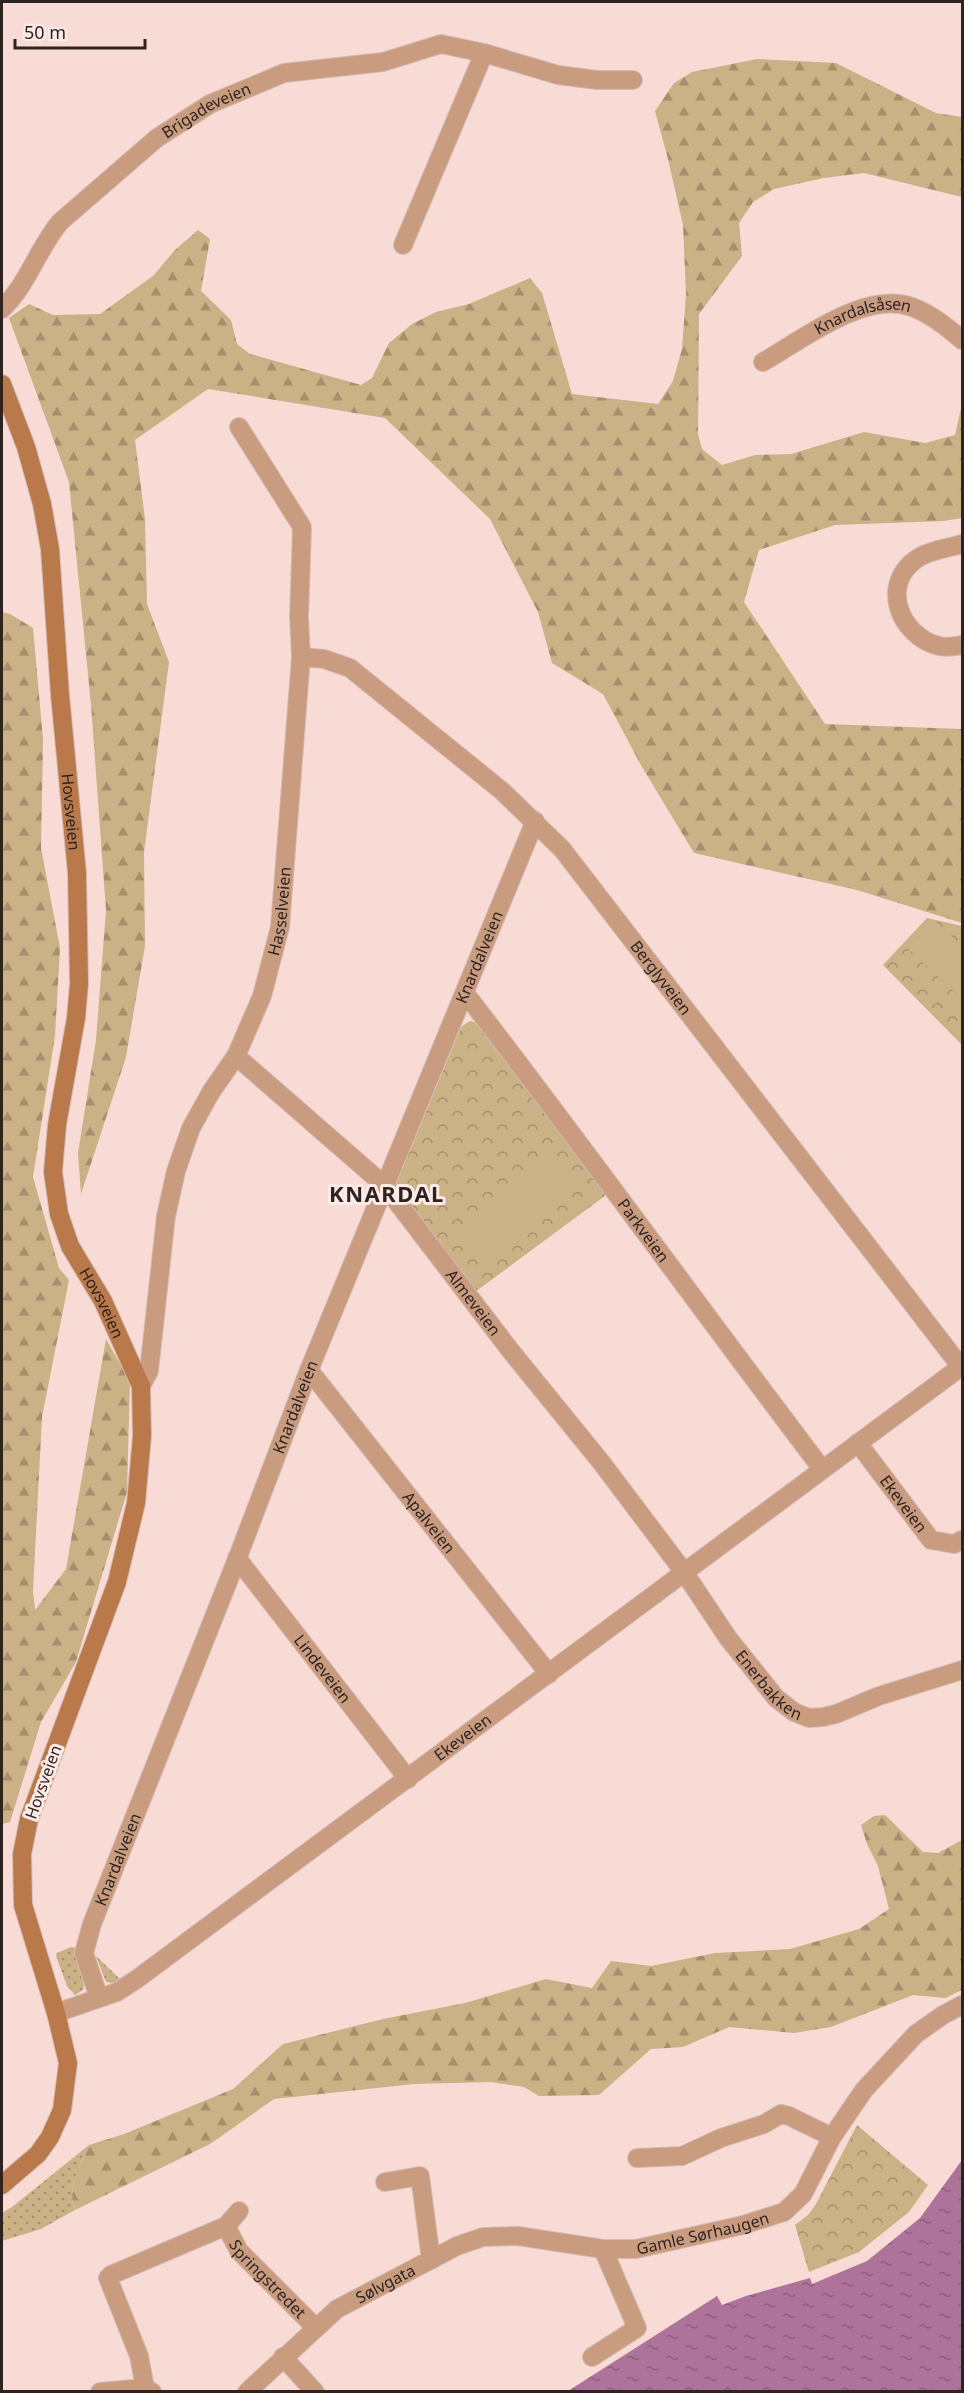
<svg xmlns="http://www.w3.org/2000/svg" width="964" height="2393" font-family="'Noto Sans',sans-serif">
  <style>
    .grass { fill: url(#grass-dots) }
    .forest { fill: url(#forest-firs) }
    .park { fill: url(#park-crowns) }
    .garden { fill: #cbb186 }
    .water { fill: url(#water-ripples) }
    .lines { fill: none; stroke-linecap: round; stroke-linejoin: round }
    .street-casing { stroke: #d4bab5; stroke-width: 20 }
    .secondary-casing { stroke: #d4bab5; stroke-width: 20 }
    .street { stroke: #c99c7f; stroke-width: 18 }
    .secondary { stroke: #ba794b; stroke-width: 18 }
    .labels { text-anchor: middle; stroke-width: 6; stroke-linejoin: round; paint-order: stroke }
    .street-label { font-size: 16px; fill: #2e2321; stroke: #feebe8 }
    .district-label { font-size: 22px; font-weight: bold; letter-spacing: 1.5px; fill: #2e2321; stroke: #feebe8 }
  </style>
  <defs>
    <pattern id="grass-dots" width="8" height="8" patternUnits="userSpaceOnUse" patternTransform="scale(1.5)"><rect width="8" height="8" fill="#cbb186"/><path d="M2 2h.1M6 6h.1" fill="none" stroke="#a5906d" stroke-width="1.8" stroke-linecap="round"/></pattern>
    <pattern id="forest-firs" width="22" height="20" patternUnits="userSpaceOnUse" patternTransform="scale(1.5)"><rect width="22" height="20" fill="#cbb186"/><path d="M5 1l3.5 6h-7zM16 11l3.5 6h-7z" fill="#a5906d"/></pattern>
    <pattern id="park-crowns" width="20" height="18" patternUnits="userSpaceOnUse" patternTransform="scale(1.5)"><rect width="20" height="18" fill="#cbb186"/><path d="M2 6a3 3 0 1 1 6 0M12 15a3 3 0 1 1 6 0" fill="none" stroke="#a5906d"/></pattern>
    <pattern id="water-ripples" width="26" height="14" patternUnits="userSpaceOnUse" patternTransform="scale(1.5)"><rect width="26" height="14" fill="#ae739a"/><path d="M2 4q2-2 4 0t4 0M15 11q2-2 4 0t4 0" fill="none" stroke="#8e5e7d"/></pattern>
  </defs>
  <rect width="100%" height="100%" fill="#f9dbd5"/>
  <!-- grass -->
  <path class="grass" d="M 71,1947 L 76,1948 L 84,1985 L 83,1990 L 75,1995 L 67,1986 L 56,1956 L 57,1953 Z
    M 96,1956 L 121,1980 L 115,1983 L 106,1982 Z
    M 89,2145 C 80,2166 66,2187 75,2210 L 41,2229 L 2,2241 L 2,2213 L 12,2207 Z"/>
  <!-- forest -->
  <path class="forest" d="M 757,59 L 836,63 L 936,113 L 962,117 L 962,197 L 864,173 L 824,178 L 774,189 L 753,202 L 739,223 L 742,256 L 699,314 L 698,434 L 702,449 L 722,465 L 755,455 L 791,454 L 864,432 L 925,443 L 955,435 L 962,404 L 962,518 L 944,521 L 835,525 L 759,550 L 744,602 L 825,724 L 962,729 L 962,923 L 857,890 L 694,853 L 642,767 L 603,694 L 552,663 L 538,612 L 490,519 L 385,418 L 208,389 L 135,440 L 145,519 L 147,604 L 169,662 L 144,852 L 145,946 L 126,1057 L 81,1194 L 78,1153 L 96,1040 L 106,910 L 91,705 L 69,482 L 9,318 L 29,304 L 53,315 L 100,314 L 153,276 L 175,250 L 198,230 L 210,239 L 201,291 L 231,320 L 237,344 L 250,354 L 361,385 L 372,378 L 389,343 L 412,324 L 436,312 L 469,304 L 530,278 L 542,293 L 572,394 L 658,404 L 673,381 L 682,349 L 686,294 L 683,225 L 668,159 L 655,111 L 674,83 L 692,72 Z
    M 2,612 L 10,614 L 33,628 L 43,739 L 41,848 L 60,948 L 55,1036 L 33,1177 L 59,1268 L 69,1280 L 42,1417 L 33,1591 L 35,1610 L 66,1569 L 106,1339 L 130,1381 L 127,1492 L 76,1662 L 41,1722 L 10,1822 L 2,1824 Z
    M 885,1815 L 923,1852 L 938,1853 L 962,1840 L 962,1990 L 945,1998 L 913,1995 L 831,2027 L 794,2033 L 729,2027 L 683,2047 L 651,2049 L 599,2095 L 539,2096 L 524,2087 L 491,2082 L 414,2084 L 274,2099 L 210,2144 L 75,2210 C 66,2187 80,2166 89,2145 L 124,2134 L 233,2089 L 283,2044 L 383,2019 L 465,2003 L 546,1979 L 592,1988 L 611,1961 L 651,1966 L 715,1953 L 790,1949 L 859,1929 L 889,1909 L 878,1866 L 867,1844 L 861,1825 L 874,1816 Z"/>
  <!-- park -->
  <path class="park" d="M 927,918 L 962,926 L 962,1045 L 883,965 Z
    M 470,1021 L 478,1023 L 609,1193 L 475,1292 L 394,1189 L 461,1027 Z
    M 857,2125 L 928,2185 L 909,2212 L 859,2252 L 809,2272 L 795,2225 L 808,2215 L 816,2204 Z"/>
  <!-- garden -->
  <path class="garden" d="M 934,920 L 962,946 L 962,999 L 908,949 Z
    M 552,1154 L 578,1189 L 481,1260 L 459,1231 Z"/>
  <!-- water -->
  <path class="water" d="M 962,2160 L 962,2391 L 568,2391 L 717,2296 L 722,2305 L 746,2296 L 810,2278 L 812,2284 L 867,2261 L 920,2218 Z"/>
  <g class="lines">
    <defs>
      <g id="street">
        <path d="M 403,245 L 484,53"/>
        <path id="s1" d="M 2,309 C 28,284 37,250 60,222 L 157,138 L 210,104 L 284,73 L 383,62 L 441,44 L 484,53 L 558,75 L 597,80 L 633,80"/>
        <path id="s2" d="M 763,362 C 803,339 865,290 912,307 C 931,314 947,327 962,340"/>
        <path d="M 962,544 C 949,548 930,550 918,558 C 879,583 899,636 939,646 C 946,648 955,646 962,645"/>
        <path id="s3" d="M 301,657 L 324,659 L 350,668 L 502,791 L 562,849 L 961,1367"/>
        <path id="s4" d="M 465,993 C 586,1150 702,1311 822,1469"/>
        <path id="s5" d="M 236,1056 L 384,1185 L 510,1350 L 601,1462 L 684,1572 L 728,1638 L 776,1698 L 794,1712 L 809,1718 L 823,1717 L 836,1714 L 879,1696 L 962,1670"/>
        <path id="s6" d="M 309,1370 L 549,1674"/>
        <path id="s7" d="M 141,1386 L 149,1371 L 166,1216 L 176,1171 L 191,1128 L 211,1092 L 236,1056 L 262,996 L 280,927 L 301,657 L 299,617 L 302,527 L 239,427"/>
        <path id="s8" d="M 858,1443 L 931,1540 L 954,1544 L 962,1540"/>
        <path id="s9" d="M 237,1558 L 408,1779"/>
        <path id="s10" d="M 99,1998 L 84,1953 L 92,1924 L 239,1554 L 309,1370 L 535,821"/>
        <path id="s11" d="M 56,2013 L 117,1992 L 137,1979 L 962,1366"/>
        <path d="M 637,2158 L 682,2156 L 721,2138 L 764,2124 L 781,2114 L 789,2116 L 832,2137"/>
        <path d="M 385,2182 L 420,2176 L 431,2260"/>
        <path id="s12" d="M 226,2226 L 239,2251 L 315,2327"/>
        <path d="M 283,2357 L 315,2392"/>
        <path d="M 592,2357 L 637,2328 L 603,2249"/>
        <path d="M 145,2388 L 139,2356 L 108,2278 L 111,2275 L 226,2226 L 239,2211"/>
        <path d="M 100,2392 L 145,2388 L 152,2392"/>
        <path id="s13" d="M 247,2392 L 337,2309 L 457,2246 L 483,2237 L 518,2236 L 603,2249 L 636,2249 L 743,2225 L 784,2212 L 803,2194 L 832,2137 L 864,2090 L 916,2034 L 943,2015 L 962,2005"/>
      </g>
      <g id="secondary">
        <path id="s14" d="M 2,384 L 26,447 L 42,504 L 50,549 L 60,695 L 77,873 L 79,984 L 76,1018 L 57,1125 L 53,1172 L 59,1214 L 70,1246 L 103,1301 L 141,1386 L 142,1436 L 136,1503 L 117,1582 L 29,1819 L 22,1854 L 23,1905 L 56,2013 L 68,2063 L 62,2110 L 50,2137 L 38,2154 L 2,2185"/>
      </g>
    </defs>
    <!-- street casing -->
    <use href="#street" class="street-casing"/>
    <!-- secondary casing -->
    <use href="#secondary" class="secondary-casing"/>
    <!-- street -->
    <use href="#street" class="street"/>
    <!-- secondary -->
    <use href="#secondary" class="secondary"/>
  </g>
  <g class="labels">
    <!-- street labels -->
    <g class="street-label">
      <text dy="6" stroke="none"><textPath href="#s1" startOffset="290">Brigadeveien</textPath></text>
      <text dy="6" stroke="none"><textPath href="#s2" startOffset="112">Knardalsåsen</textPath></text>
      <text dy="6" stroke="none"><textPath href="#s14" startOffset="436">Hovsveien</textPath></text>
      <text dy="6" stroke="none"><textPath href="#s7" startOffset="502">Hasselveien</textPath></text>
      <text dy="6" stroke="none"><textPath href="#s10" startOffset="1119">Knardalveien</textPath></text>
      <text dy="6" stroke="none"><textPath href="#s3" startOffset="492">Berglyveien</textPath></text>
      <text dy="6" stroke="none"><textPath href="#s4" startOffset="297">Parkveien</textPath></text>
      <text dy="6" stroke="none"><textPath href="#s5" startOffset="344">Almeveien</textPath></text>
      <text dy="6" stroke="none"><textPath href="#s14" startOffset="940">Hovsveien</textPath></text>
      <text dy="6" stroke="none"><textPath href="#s10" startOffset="633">Knardalveien</textPath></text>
      <text dy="6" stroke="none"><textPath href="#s8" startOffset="76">Ekeveien</textPath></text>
      <text dy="6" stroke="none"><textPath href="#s6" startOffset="194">Apalveien</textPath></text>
      <text dy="6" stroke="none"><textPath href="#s9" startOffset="140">Lindeveien</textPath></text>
      <text dy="6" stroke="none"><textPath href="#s5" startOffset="828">Enerbakken</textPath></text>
      <text dy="6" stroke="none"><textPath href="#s11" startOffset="494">Ekeveien</textPath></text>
      <text transform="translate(43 1782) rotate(-70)" y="6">Hovsveien</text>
      <text dy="6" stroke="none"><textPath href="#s10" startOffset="147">Knardalveien</textPath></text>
      <text dy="6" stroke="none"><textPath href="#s13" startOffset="508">Gamle Sørhaugen</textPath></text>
      <text dy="6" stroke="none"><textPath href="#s12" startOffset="68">Springstredet</textPath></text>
      <text dy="6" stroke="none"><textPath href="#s13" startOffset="177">Sølvgata</textPath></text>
    </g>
    <!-- district labels -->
    <g class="district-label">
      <text x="387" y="1202">KNARDAL</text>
    </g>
  </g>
  <!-- border -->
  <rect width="964" height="2393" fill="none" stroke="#2e2321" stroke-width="6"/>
  <!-- scale -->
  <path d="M15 39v9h130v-9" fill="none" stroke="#2e2321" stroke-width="3"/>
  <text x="24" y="39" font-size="18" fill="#2e2321" stroke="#feebe8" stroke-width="4.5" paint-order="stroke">50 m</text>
</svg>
